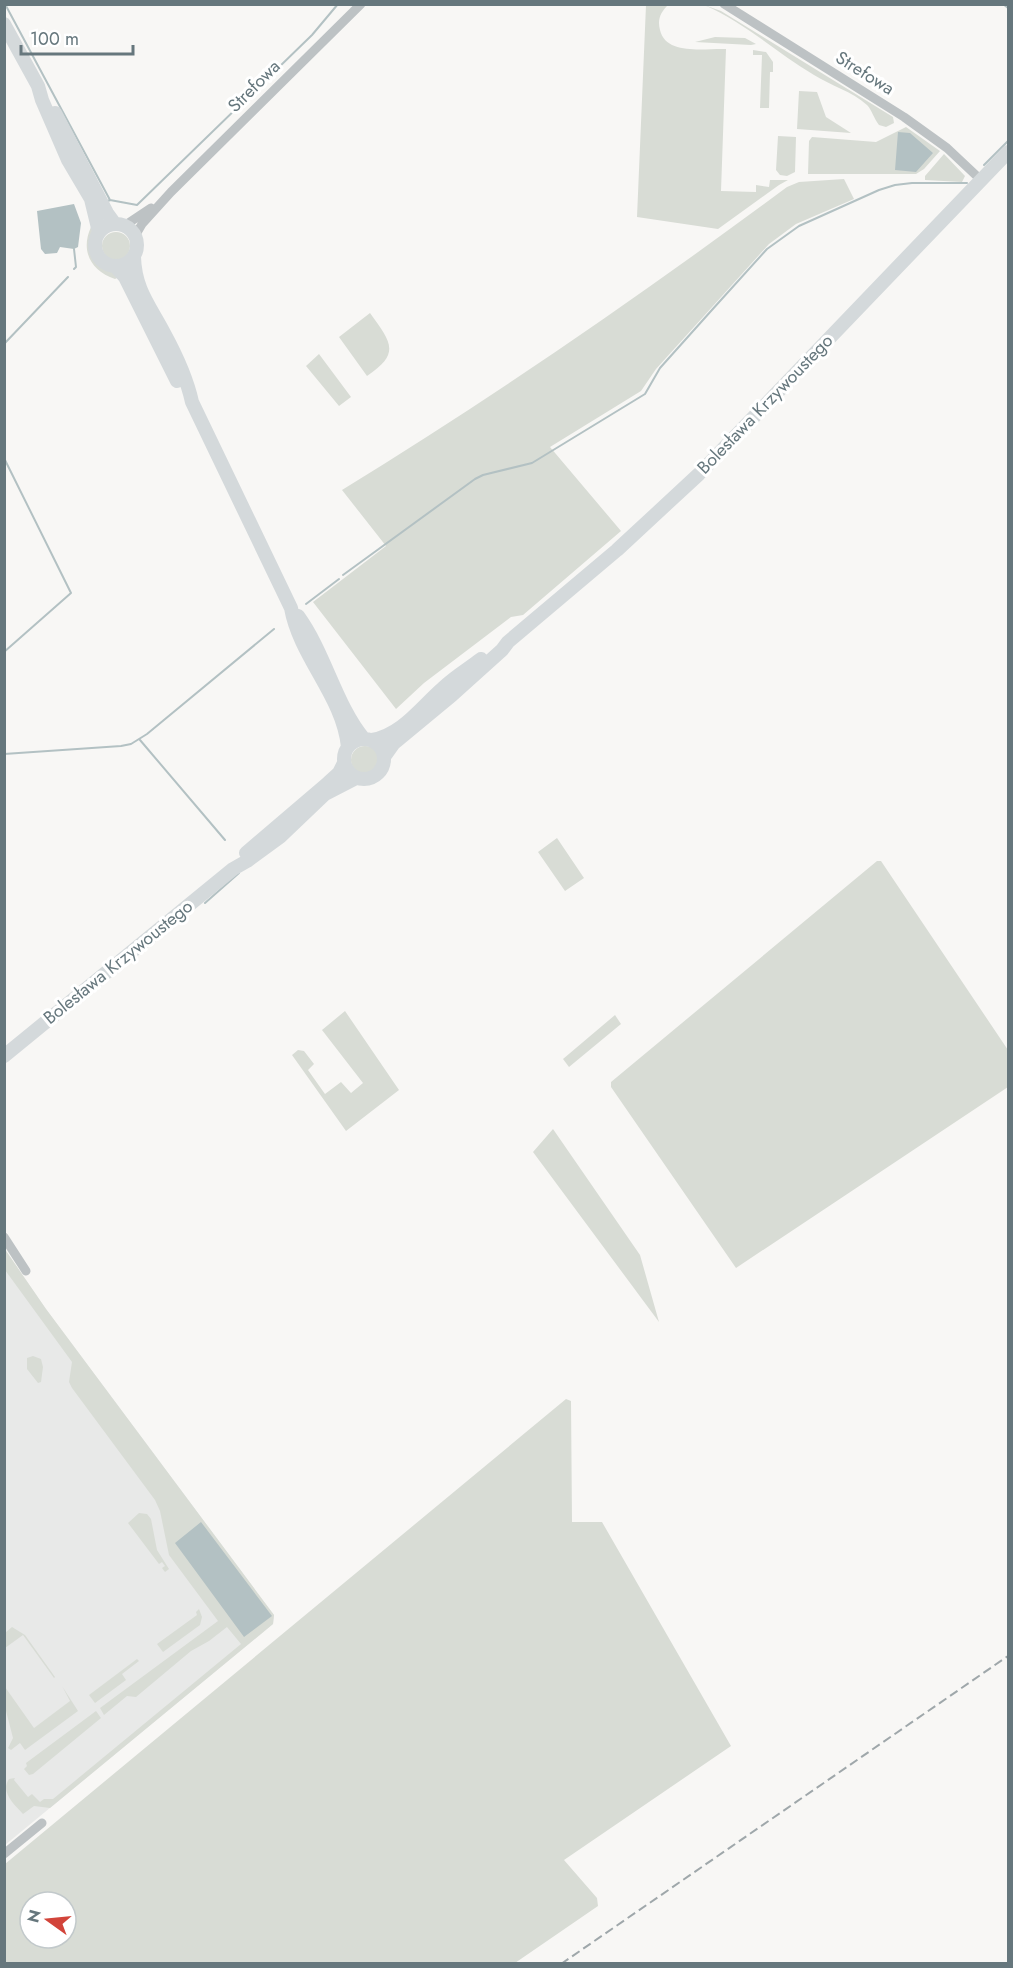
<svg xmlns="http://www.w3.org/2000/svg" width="1013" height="1968" font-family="Jost,sans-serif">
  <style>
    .built { fill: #e8e9e8 }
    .green { fill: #d8dcd5; fill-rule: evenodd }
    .water { fill: #b3c1c3 }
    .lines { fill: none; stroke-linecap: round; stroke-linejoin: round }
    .stream { stroke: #b3c1c3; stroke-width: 2 }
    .street { stroke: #bdc2c4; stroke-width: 9 }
    .secondary { stroke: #d4d9db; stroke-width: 14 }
    .rail { stroke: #9fa7aa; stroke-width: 2; stroke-dasharray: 9 4.5; stroke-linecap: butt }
    .labels { text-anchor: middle; stroke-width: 6; stroke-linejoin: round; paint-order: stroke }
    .street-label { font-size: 18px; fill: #66777d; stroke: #fff }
  </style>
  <rect width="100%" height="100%" fill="#f8f7f5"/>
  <!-- built -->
  <path class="built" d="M 4,1248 L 46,1309 L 274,1615 L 273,1624 L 5,1845 Z"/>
  <!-- green -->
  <path class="green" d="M 646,5 L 668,5 C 661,12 657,19 660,30 C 666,56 706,48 726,49 L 721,191 L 756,192 L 756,185 L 769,187 L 770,180 L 788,180 L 779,185 L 718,229 L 637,217 Z
    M 704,5 L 721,11 L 893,117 L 894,123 L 886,127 L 879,125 C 874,119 872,110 867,105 C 852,91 831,86 814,75 C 777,53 744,22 704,5 Z
    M 715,37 L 745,38 L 756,44 L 751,45 L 695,42 Z
    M 753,50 L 766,52 L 773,62 L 773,72 L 770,72 L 769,108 L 760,108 L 762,55 L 753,55 Z
    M 799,91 L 817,92 L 826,117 L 851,133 L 797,129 Z
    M 906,127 L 940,151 L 924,169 L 916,174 L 808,174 L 809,141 L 812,137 L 876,142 Z
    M 778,136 L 796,137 L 795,172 L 787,176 L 780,175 L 776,170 Z
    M 944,154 L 965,176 L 962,182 L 925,180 L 925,176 Z
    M 844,179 L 854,199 L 796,224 L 769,244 L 656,369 L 641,391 L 550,447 L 621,531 L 523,615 L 511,617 L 424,683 L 396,709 L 313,602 L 386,546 L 342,490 C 495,396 643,294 787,187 L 799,182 Z
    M 91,227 L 96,233 C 90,245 91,261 104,267 C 111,271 115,271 121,276 L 115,279 C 91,271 80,251 91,227 Z
    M102 246a14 14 0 1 1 28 0a14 14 0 1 1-28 0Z
    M 370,313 C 390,341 402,353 367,376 L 339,337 Z
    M 319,354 L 351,397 L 339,406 L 306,366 Z
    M351 760a14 14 0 1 1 28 0a14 14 0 1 1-28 0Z
    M 557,838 L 584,878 L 565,891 L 538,852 Z
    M 877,861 L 881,861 L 1008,1050 L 1008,1087 L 736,1268 L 611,1087 L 611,1082 Z
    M 345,1011 L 399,1090 L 346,1131 L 292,1055 L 298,1050 L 304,1051 L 314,1064 L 308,1070 L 325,1094 L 341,1082 L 351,1093 L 363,1083 L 322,1030 Z
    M 615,1015 L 621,1024 L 569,1067 L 563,1059 Z
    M 553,1129 L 640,1255 L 659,1322 L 533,1152 Z
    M 4,1248 L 46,1309 L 274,1615 L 273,1624 L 50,1808 L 34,1806 L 23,1814 C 14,1804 0,1792 9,1779 L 15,1778 L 14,1780 L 28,1797 L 32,1794 L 40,1802 L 44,1799 L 53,1799 L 241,1644 L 227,1627 L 209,1641 L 191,1651 L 136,1697 L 127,1696 L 104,1715 L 100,1708 L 218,1621 L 169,1555 L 160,1511 L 155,1500 L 72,1388 L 69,1382 L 72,1362 L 5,1270 Z
    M 33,1356 L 41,1359 L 43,1367 L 41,1382 L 38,1383 L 27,1369 L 27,1358 Z
    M 566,1399 L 571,1401 L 572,1522 L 602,1522 L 731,1746 L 564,1860 L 597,1898 L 598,1906 L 515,1963 L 5,1963 L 5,1864 ZM 30,1902 L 66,1902 L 66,1938 L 30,1938 Z
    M 139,1513 L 147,1514 L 151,1519 L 157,1550 L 169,1569 L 165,1572 L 162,1568 L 165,1566 L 162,1562 L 159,1564 L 128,1523 Z
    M 199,1609 L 202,1617 L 200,1625 L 163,1652 L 157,1644 L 197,1615 L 196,1612 Z
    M 12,1627 L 25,1635 L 55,1677 L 54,1678 L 23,1635 L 5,1648 L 5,1633 Z
    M 137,1659 L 139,1661 L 122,1674 L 126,1680 L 95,1703 L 89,1695 Z
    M 62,1686 L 78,1711 L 25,1750 L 20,1743 L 11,1750 L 8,1748 L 13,1738 L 5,1707 L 5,1687 L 34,1728 L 70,1701 Z
    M 96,1711 L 101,1718 L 33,1774 L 29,1775 L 24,1769 L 27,1766 L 26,1763 Z"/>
  <!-- water -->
  <path class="water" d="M 898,132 L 910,133 L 933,153 L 916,172 L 895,170 Z
    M 74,204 L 81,223 L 78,247 L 74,249 L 60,247 L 57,253 L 45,254 L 41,249 L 37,211 Z
    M 201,1522 L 272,1616 L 244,1637 L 175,1543 Z"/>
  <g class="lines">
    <!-- stream -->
    <path class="stream" d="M 5,4 L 110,200
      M 1003,4 L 1008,8
      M 984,165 L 1008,141
      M 108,201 L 110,200 L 137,205 L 312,35 L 338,4
      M 74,269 L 76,267 L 74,249
      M 4,344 L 68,277
      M 4,458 L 71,593 L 4,652
      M 343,575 L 475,479 L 483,475 L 532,463 L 645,394 L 660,368 L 711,311 L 767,249 L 799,226 L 879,190 L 895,185 L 912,183 L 967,183
      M 306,604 L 339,579
      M 140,740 L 225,840
      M 4,754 L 121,746 L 131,744 L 147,734 L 274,629
      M 205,903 L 239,873"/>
    <!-- street -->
    <path class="street" d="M 724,4 L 904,117 L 947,148 L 981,180
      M 124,226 L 151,208
      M 135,236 L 142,224 L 171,192 L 361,4
      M 4,1237 L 26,1271
      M 4,1854 L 42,1823"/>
    <!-- secondary -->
    <path class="secondary" d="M 4,24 L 38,86 L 42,100 L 68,160 L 91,199 L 99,232
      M 55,113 L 107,213 L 115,224
      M95 245a21 21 0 1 1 42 0a21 21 0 1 1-42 0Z
      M 134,257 C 135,290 150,306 164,333 C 176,355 187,379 192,402 L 291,608 C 300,658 343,696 348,747
      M 115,266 L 125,277 L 177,381
      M 298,616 C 325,653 336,706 364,739
      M344 759a20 20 0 1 1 40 0a20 20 0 1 1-40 0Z
      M 372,740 C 402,735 421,707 443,688 C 454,677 468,669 481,659
      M 384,757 L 394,743 L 452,695 L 502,650 L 508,642 L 617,550 L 699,474 L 1008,152
      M 246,853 L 328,783 L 339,773 L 344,763
      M 4,1056 L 233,869 L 247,861 L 281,836 L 325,794 L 356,778"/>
    <!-- rail -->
    <path class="rail" d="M 561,1964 L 1008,1656"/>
  </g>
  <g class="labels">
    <!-- street labels -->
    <g class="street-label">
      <text transform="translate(865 73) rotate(32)" y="6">Strefowa</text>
      <text transform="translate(254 86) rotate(-45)" y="6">Strefowa</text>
      <text transform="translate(765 404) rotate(-46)" y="6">Bolesława Krzywoustego</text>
      <text transform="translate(118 962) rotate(-39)" y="6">Bolesława Krzywoustego</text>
    </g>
  </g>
  <!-- border -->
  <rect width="1013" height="1968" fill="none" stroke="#66777d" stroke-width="12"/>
  <!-- north arrow -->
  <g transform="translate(48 1920) rotate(285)"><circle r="28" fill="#ffffff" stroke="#c2c9cb" stroke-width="1.5"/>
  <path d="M0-4.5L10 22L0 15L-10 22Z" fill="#d2443a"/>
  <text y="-9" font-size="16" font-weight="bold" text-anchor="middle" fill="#66777d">N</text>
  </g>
  <!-- scale -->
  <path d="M21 45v9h112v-9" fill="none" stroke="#66777d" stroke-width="3"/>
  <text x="30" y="45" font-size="18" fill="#66777d" stroke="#ffffff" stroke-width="4.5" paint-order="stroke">100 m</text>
</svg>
